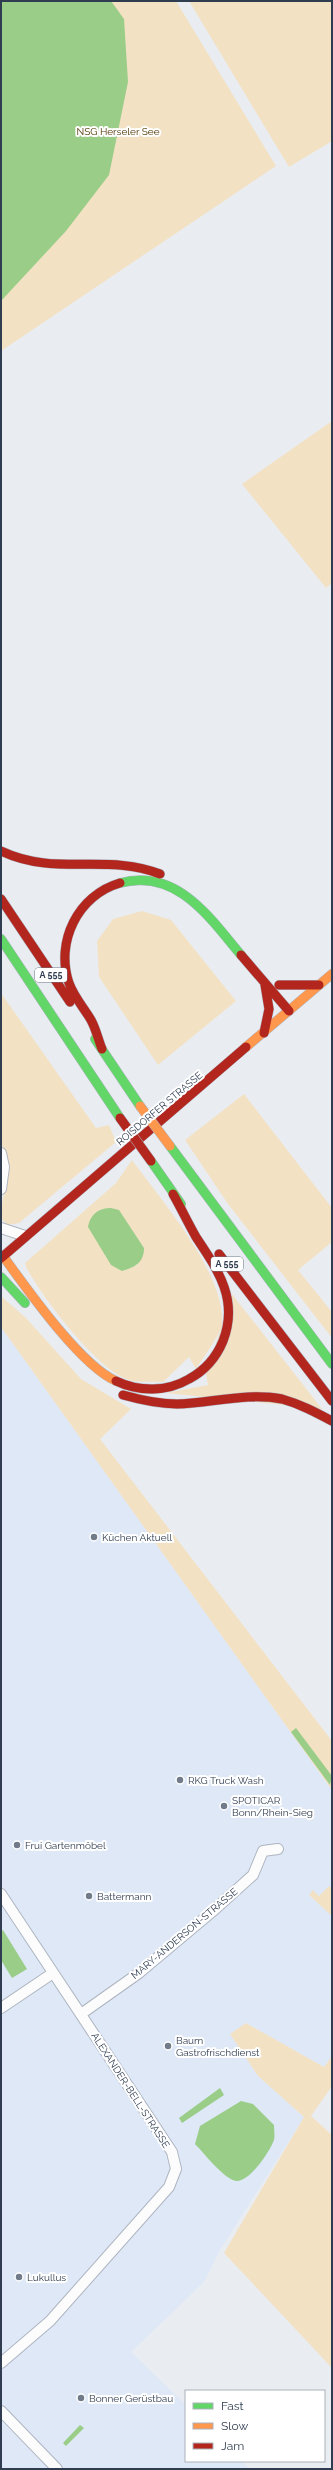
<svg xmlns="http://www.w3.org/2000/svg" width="333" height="2470" font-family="Raleway,sans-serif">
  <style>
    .built { fill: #dee8f7 }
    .green { fill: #f3e1c4; fill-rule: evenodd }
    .water { fill: #99cd88 }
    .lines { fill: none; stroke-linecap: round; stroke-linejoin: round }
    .street-casing { stroke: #aeb5c0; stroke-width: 12 }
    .fast-casing { stroke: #aeb5c0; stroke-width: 10 }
    .slow-casing { stroke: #aeb5c0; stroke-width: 10 }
    .jam-casing { stroke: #aeb5c0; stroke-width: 10 }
    .street { stroke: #fcfcfd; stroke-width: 10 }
    .fast { stroke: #63d668; stroke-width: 9 }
    .slow { stroke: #ff974d; stroke-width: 9 }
    .jam { stroke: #b3261e; stroke-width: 9 }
    .slow-bridge-casing { stroke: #aeb5c0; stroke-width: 10; stroke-linecap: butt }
    .jam-bridge-casing { stroke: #aeb5c0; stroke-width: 10; stroke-linecap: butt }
    .slow-bridge { stroke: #ff974d; stroke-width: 9 }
    .jam-bridge { stroke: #b3261e; stroke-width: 9 }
    .poi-dot { fill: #717b89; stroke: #fff; stroke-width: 1.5 }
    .labels { text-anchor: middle; stroke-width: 4; stroke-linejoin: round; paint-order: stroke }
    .shield { fill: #fff; stroke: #6e7785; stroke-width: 1 }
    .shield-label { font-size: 9px; font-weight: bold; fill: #303d51 }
    .park-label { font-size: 10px; fill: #4e3400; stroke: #fff }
    .street-label { font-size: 10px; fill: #303d51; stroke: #fff }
    .poi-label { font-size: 10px; fill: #303d51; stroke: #fff; text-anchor: start }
  </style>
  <rect width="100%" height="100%" fill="#e9edf2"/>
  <!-- built -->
  <path class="built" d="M 1,1327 L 332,1790 L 332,2056 L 324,2067 L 246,2023 L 230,2034 L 258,2076 L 304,2117 L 220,2250 L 204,2282 L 131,2352 L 186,2405 L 186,2461 L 242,2461 L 250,2469 L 1,2469 Z"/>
  <!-- green -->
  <path class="green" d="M 1,1 L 176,1 L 276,166 L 1,351 Z
    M 189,1 L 332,1 L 332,141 L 289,167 Z
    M 332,421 L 332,583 L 326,588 L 242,484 Z
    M 142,911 L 171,920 L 236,1001 L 158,1065 L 99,977 L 97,941 L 113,919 Z
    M 1,993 L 96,1128 L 109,1125 L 116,1142 L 19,1223 L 7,1225 L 1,1218 C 1,1186 17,1177 1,1143 Z
    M 244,1094 L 332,1208 L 332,1242 L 298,1270 L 332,1312 L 332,1338 L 228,1204 L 185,1140 Z
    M 132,1160 C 161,1200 226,1274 222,1324 C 221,1334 202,1359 196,1369 L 189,1357 L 163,1382 C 153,1381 139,1383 129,1380 C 97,1370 42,1297 26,1267 L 25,1263 L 116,1183 ZM 111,1208 L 119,1211 L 144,1248 L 137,1265 L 123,1271 L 99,1210 Z
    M 232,1294 L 322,1409 L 166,1393 L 208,1385 L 206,1374 Z
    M 2,1297 L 26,1318 L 81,1379 L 131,1409 L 100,1439 L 332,1741 L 332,1790 L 1,1327 Z
    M 329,1886 L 332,1889 L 332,1916 L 309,1895 L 313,1890 L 319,1896 Z
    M 246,2023 L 324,2067 L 332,2056 L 332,2086 L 311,2116 L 332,2135 L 332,2368 L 224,2253 L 304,2117 L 258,2076 L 230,2034 Z"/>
  <!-- water -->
  <path class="water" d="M 1,1 L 111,1 L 124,19 L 128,82 L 109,175 L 66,231 L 1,301 Z
    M 111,1208 L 119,1210 L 144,1248 C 144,1263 135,1267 122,1271 L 111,1265 L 88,1227 C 90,1215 98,1208 111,1208 Z
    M 296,1728 L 332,1776 L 330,1785 L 291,1732 Z
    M 3,1930 L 27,1969 L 12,1978 L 1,1960 L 1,1932 Z
    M 220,2088 L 224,2095 L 182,2123 L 179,2118 Z
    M 241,2101 L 253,2104 L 274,2125 C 274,2129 275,2136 274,2140 C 270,2151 250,2182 236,2181 C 224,2179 204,2153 195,2144 L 200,2126 Z
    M 80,2425 L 84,2428 L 66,2446 L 63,2443 Z"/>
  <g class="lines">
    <defs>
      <path id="street" d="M 1,1153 L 4,1167 L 1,1189
        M 1,1228 L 25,1236
        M 1,1894 L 172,2152 L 176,2169 L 169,2187 L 50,2321 L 1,2363
        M 1,2008 L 53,1973
        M 81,2014 L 139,1973 L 213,1911 L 253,1875 L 263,1851 L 278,1849
        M 1,2411 L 57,2469"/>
      <path id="fast" d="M 120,883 C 177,868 209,917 241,955
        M 1,939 L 120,1118
        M 95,1039 L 140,1106
        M 170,1146 L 332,1364
        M 151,1161 L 181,1204
        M 1,1277 L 25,1303"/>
      <path id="slow" d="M 246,1047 L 332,974
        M 3,1256 C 27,1289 80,1365 116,1381"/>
      <path id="jam" d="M 1,851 C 56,877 106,853 160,874
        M 1,899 L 70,1002
        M 241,955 L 289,1011
        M 279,985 L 319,985
        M 264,1033 L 269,1009 L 265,985
        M 102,1049 C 98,1039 96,1029 91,1020 C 84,1008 74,997 69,983 C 55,942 78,895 120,883
        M 219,1254 L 332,1401
        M 1,1258 L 246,1047
        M 116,1381 C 139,1392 167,1392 189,1379 C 204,1371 216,1358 223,1341 C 239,1300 218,1270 196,1237 C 188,1223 181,1208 173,1194
        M 123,1395 C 141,1400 158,1404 177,1404 C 211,1403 248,1392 282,1399 C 300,1404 315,1412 332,1421"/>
    </defs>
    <!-- street casing -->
    <use href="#street" class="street-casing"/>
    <!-- fast casing -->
    <use href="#fast" class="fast-casing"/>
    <!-- slow casing -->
    <use href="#slow" class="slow-casing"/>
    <!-- jam casing -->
    <use href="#jam" class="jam-casing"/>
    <!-- street -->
    <use href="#street" class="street"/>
    <!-- fast -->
    <use href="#fast" class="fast"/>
    <!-- slow -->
    <use href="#slow" class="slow"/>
    <!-- jam -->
    <use href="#jam" class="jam"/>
    <defs>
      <path id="slow-bridge" d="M 140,1106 L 170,1146"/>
      <path id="jam-bridge" d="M 120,1118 L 151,1161"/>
    </defs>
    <!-- slow-bridge casing -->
    <use href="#slow-bridge" class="slow-bridge-casing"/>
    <!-- jam-bridge casing -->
    <use href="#jam-bridge" class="jam-bridge-casing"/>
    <!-- slow-bridge -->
    <use href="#slow-bridge" class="slow-bridge"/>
    <!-- jam-bridge -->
    <use href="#jam-bridge" class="jam-bridge"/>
  </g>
  <!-- markers -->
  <g class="poi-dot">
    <circle cx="94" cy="1537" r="4"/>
    <circle cx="180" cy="1780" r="4"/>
    <circle cx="224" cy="1806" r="4"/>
    <circle cx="17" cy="1845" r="4"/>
    <circle cx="89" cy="1896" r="4"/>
    <circle cx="168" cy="2046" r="4"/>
    <circle cx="19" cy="2277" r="4"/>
    <circle cx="81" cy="2398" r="4"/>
  </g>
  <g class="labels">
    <!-- shield labels -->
    <g class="shield">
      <rect x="35" y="968" width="32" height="14" rx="3"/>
      <rect x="211" y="1257" width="32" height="14" rx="3"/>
    </g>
    <g class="shield-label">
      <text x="51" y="978">A 555</text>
      <text x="227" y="1267">A 555</text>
    </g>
    <!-- park labels -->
    <g class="park-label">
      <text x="118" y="135">NSG Herseler See</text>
    </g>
    <!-- street labels -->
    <g class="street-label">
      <text transform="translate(159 1108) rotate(-40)" y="4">ROISDORFER STRASSE</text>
      <text transform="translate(184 1933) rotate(-40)" y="4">MARY-ANDERSON-STRASSE</text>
      <text transform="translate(131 2090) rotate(57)" y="4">ALEXANDER-BELL-STRASSE</text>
    </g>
    <!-- poi labels -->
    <g class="poi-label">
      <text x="102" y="1541">Küchen Aktuell</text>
      <text x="188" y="1784">RKG Truck Wash</text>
      <text x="232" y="1804">SPOTICAR<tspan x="232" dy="12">Bonn/Rhein-Sieg</tspan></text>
      <text x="25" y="1849">Frui Gartenmöbel</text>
      <text x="97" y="1900">Battermann</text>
      <text x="176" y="2044">Baum<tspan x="176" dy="12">Gastrofrischdienst</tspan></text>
      <text x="27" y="2281">Lukullus</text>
      <text x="89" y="2402">Bonner Gerüstbau</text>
    </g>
  </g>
  <!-- border -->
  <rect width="333" height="2470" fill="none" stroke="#303d51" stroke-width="4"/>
  <!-- legend -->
  <rect x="185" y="2390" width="140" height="72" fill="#ffffff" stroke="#acb1b9"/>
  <rect x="193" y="2403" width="20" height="6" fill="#63d668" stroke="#acb1b9"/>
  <text x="221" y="2410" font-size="12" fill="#303d51">Fast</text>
  <rect x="193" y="2423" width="20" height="6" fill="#ff974d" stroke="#acb1b9"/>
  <text x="221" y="2430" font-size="12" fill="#303d51">Slow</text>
  <rect x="193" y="2443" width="20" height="6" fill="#b3261e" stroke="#acb1b9"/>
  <text x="221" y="2450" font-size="12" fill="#303d51">Jam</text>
</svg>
